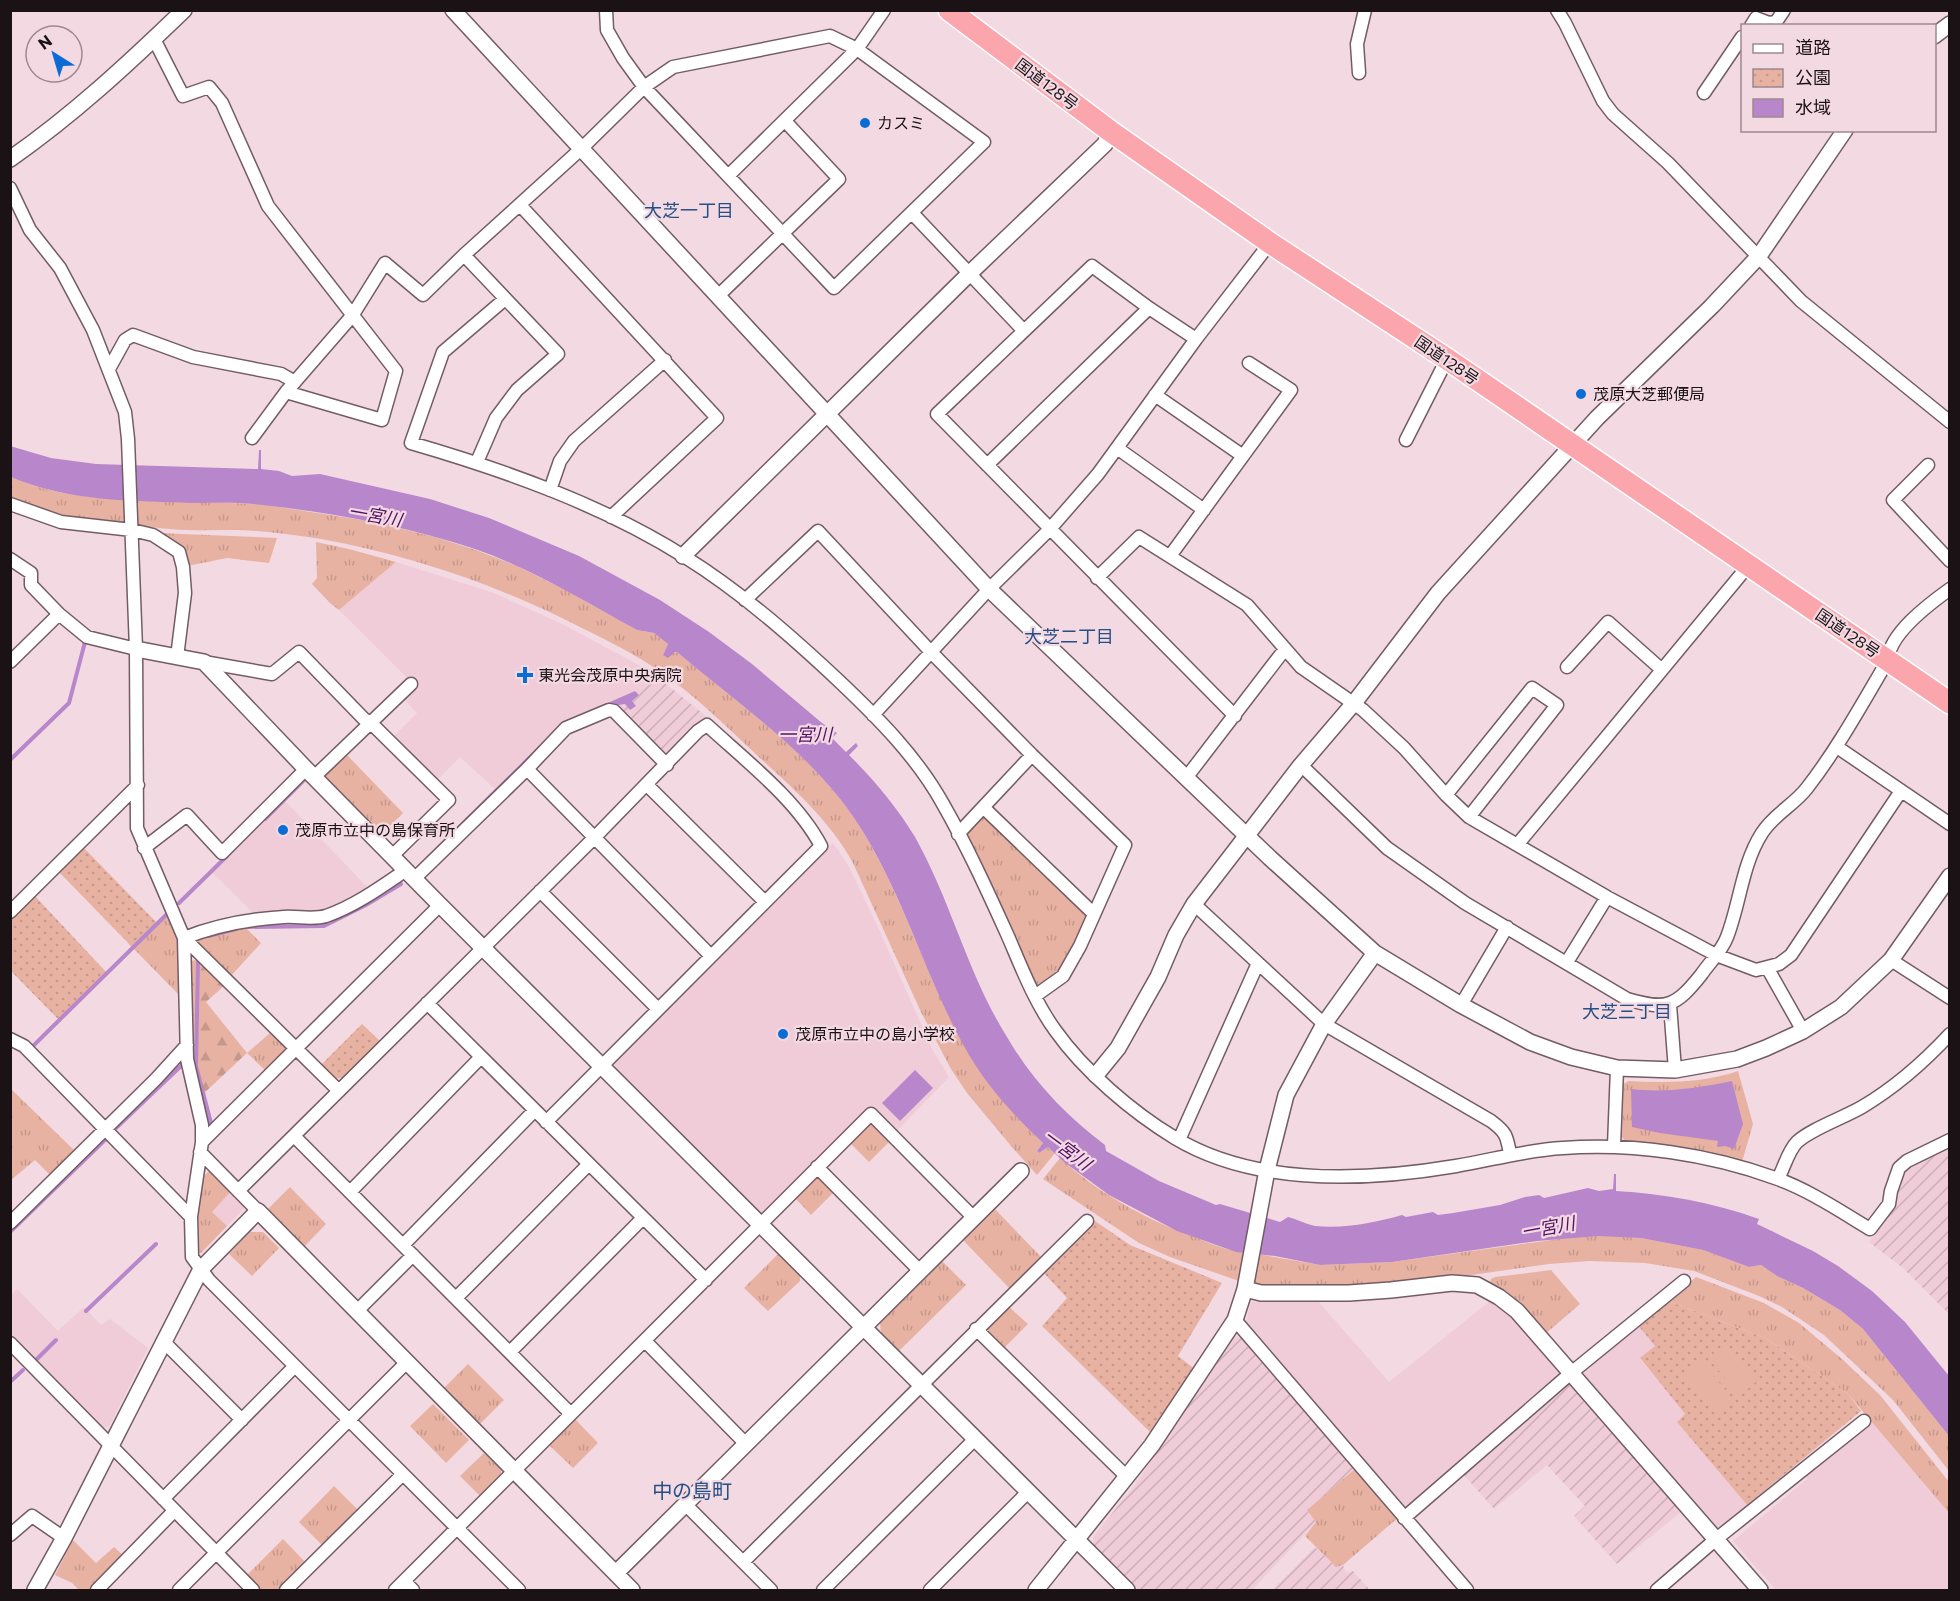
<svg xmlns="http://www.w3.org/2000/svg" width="1960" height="1601" font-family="Commissioner,'Noto Sans JP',sans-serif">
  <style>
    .built { fill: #efccd8 }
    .industrial { fill: url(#industrial-furrows) }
    .grass { fill: url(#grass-tufts) }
    .forest { fill: url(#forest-firs) }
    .park { fill: url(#park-dots) }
    .pitch { fill: #e8b2a3 }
    .water { fill: #b887cb }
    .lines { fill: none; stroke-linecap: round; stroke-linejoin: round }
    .stream { stroke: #b887cb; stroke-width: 4 }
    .minor-casing { stroke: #735c64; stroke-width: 15 }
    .tertiary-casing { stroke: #735c64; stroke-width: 18 }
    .trunk-casing { stroke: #fff; stroke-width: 24 }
    .minor { stroke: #fff; stroke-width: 12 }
    .tertiary { stroke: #fff; stroke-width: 15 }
    .trunk { stroke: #faa6ac; stroke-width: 21 }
    .poi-dot { fill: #0c6cd5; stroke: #f3d9e2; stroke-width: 2 }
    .labels { text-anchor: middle; stroke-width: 4.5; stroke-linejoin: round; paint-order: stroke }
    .street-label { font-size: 16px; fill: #1b1216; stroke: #f3d9e2 }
    .poi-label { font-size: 16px; fill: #1b1216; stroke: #f3d9e2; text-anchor: start }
    .neighbourhood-label { font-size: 18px; fill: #264f84; stroke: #f3d9e2 }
    .water-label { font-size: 18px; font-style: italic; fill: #501164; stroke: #f3d9e2 }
    .quarter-label { font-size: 20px; fill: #264f84; stroke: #f3d9e2 }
  </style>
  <defs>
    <pattern id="industrial-furrows" width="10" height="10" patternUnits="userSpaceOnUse" patternTransform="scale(1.5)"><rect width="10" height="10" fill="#efccd8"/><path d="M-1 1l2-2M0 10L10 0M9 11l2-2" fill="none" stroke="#ccaeb9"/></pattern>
    <pattern id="grass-tufts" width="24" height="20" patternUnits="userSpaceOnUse" patternTransform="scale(1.5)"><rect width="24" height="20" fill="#e8b2a3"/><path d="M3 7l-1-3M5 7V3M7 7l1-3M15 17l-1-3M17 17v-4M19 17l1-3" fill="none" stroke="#c6988c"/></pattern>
    <pattern id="forest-firs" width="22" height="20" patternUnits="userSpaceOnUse" patternTransform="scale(1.5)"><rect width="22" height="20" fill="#e8b2a3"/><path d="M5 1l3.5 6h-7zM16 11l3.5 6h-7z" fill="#c6988c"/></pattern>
    <pattern id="park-dots" width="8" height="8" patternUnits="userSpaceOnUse" patternTransform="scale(1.5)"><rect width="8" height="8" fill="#e8b2a3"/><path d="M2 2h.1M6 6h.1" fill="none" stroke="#c6988c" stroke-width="1.8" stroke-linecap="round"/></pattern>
  </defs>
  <rect width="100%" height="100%" fill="#f3d9e2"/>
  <!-- built -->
  <path class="built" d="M 396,562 L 494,593 L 564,625 L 650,671 L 635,691 L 562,723 L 495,789 L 460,757 L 437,780 L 393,737 L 417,713 L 403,698 L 408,679 L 339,610 Z
    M 284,800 L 368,888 L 316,914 L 255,915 L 211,871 Z
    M 833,843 L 848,865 L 878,927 L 932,1049 L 949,1077 L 895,1133 L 870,1109 L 768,1212 L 759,1212 L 615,1067 L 615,1059 Z
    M 232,1190 L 245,1202 L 244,1209 L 227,1226 L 211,1212 Z
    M 17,1289 L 58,1331 L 84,1307 L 101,1325 L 110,1319 L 148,1348 L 109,1427 L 100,1428 L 11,1334 L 11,1295 Z
    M 1317,1300 L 1389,1382 L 1490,1301 L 1510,1314 L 1563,1374 L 1404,1511 L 1256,1338 L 1246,1322 L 1251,1302 Z
    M 1637,1324 L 1655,1346 L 1640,1359 L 1685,1414 L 1677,1422 L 1747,1505 L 1719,1530 L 1714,1530 L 1578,1373 Z
    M 1871,1421 L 1949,1513 L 1949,1590 L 1776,1590 L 1733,1541 L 1807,1479 L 1806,1476 Z"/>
  <!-- industrial -->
  <path class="industrial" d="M 650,671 L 706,716 L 671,751 L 660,754 L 616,706 L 625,704 L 635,706 L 631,701 L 639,695 L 635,691 Z
    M 1949,1148 L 1949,1314 L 1903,1268 L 1869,1242 L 1896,1202 L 1902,1178 L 1907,1170 Z
    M 1235,1336 L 1248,1341 L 1356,1468 L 1307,1510 L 1316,1522 L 1252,1590 L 1138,1590 L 1093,1546 L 1093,1537 L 1134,1486 Z
    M 1568,1381 L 1681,1512 L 1617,1564 L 1574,1516 L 1585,1506 L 1547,1465 L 1494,1509 L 1463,1474 Z
    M 1315,1547 L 1336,1567 L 1343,1565 L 1346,1573 L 1353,1571 L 1370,1590 L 1272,1590 Z"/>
  <!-- grass -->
  <path class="grass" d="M 11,477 C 47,493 87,498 127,499 L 127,525 L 62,518 L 11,500 Z
    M 135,500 L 260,504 L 375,522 L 435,537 L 476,550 L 517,566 L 571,593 L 637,630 L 654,633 L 668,644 L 663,655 L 677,652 C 740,706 812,753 858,824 C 903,894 925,976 966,1048 C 986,1084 1013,1115 1043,1143 L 1037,1151 L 1039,1153 L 1048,1147 L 1055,1153 L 1037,1175 L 1011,1146 L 967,1093 L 951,1069 L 921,1012 L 853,863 C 830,821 795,790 760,758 C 728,728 697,697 661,672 C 636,655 609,641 582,628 C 498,585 413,556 321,539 C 294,535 266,531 239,530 C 205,530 169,532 136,524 Z
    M 159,533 L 277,538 L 269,563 L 227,558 L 187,566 Z
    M 316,542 L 349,549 L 396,562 L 339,610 L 330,603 L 312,584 L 317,578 Z
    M 346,754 L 403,813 L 379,837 L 321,777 Z
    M 983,815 L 1085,913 L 1085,920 L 1060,971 L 1038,987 L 1034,985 L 965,833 Z
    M 166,915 L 180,944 L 180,996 L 133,948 Z
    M 243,925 L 261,943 L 230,977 L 194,940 Z
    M 271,1032 L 286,1046 L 287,1053 L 267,1072 L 247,1053 Z
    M 1738,1071 L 1753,1124 L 1742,1162 L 1626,1142 L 1622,1137 L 1623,1084 L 1629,1081 C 1665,1083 1703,1083 1738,1071 Z
    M 10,1088 L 75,1151 L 51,1176 L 35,1160 L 11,1180 Z
    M 869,1122 L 876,1123 L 892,1139 L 869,1162 L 849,1142 Z
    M 1060,1158 C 1097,1192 1145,1219 1192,1236 C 1209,1243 1226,1250 1245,1253 L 1239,1281 L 1170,1257 L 1139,1243 L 1043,1179 Z
    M 212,1169 L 232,1190 L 212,1212 L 227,1226 L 201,1253 L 196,1251 L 201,1178 Z
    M 823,1177 L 836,1190 L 811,1215 L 795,1198 L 815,1178 Z
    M 290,1187 L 326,1224 L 304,1247 L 267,1210 Z
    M 995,1209 L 1043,1259 L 1011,1290 L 963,1240 Z
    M 250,1232 L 263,1232 L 279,1248 L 252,1276 L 229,1254 Z
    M 1581,1236 L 1618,1236 L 1641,1238 L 1703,1250 L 1749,1267 L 1761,1265 L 1777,1276 L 1803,1288 L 1840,1310 L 1863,1329 L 1949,1436 L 1949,1471 L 1893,1400 L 1824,1335 L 1782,1307 L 1759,1296 L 1694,1271 L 1645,1263 L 1589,1261 L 1549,1264 L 1394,1286 L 1265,1288 L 1251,1284 L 1258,1254 L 1320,1265 L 1392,1262 Z
    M 779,1253 L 800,1273 L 800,1281 L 768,1311 L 744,1288 Z
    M 942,1261 L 966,1285 L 899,1351 L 881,1333 L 880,1323 Z
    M 1551,1270 L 1580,1304 L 1544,1335 L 1497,1291 L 1490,1282 L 1491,1279 L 1495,1277 Z
    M 1696,1277 L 1764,1303 L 1799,1323 L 1842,1359 L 1880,1395 L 1949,1482 L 1949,1513 L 1848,1394 L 1765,1338 L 1668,1301 Z
    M 1009,1307 L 1028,1324 L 1003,1349 L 988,1333 L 988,1327 Z
    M 468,1364 L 504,1400 L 480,1424 L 444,1388 Z
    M 433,1404 L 469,1440 L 446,1463 L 410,1426 Z
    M 575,1419 L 598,1443 L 573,1468 L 549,1445 Z
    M 484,1453 L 501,1470 L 501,1478 L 481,1497 L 460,1476 Z
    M 1356,1468 L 1399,1517 L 1343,1565 L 1336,1567 L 1305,1536 L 1316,1522 L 1307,1510 Z
    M 334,1486 L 360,1512 L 324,1547 L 299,1522 Z
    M 283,1539 L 307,1564 L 280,1590 L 259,1590 L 245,1577 Z
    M 73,1540 L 96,1563 L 114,1547 L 125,1557 L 93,1590 L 79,1590 L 72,1583 L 55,1575 Z"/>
  <!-- forest -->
  <path class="forest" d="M 200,959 L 225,985 L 206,1002 L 247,1053 L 201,1096 L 192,1063 L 191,961 Z"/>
  <!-- park -->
  <path class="park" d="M 83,847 L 158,924 L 133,948 L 59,872 Z
    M 34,895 L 107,973 L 59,1020 L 11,971 L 11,918 Z
    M 362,1024 L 381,1042 L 347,1077 L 335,1079 L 320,1066 Z
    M 1095,1221 L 1130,1245 L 1222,1283 L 1178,1356 L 1196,1370 L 1151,1433 L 1042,1326 L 1067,1298 L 1043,1272 Z
    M 1668,1301 L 1765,1338 L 1848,1394 L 1861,1411 L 1747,1505 L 1677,1422 L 1685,1414 L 1640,1358 L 1655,1346 L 1637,1324 Z"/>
  <!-- pitch -->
  <path class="pitch" d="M 1726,1343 L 1758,1380 L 1740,1396 L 1708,1358 Z
    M 1702,1362 L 1734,1400 L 1716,1415 L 1684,1378 Z"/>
  <!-- water -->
  <path class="water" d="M 10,446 L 51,458 L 96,464 L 258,469 L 259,450 L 261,450 L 261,469 L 279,471 L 292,476 L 320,474 L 430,499 L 489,518 L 579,556 L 660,600 L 709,632 L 752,664 L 822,723 L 837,733 L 832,738 L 846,752 L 856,743 L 858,746 L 849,755 C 874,780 897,807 915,837 C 951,901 968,975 1007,1037 C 1032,1080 1065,1115 1105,1145 L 1106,1151 L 1159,1181 L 1216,1205 L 1220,1204 L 1280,1222 L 1288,1217 C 1297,1219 1305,1224 1315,1226 C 1344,1229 1374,1223 1402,1215 L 1406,1217 L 1433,1212 L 1438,1215 L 1453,1213 L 1500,1205 L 1525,1197 L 1539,1195 L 1544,1198 L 1588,1188 L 1599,1191 L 1613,1189 L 1614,1174 L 1616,1174 L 1616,1191 C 1665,1194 1712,1202 1759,1219 L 1757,1224 L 1813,1251 L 1838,1266 L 1872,1291 L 1905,1322 L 1949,1376 L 1949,1436 L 1863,1329 L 1840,1310 L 1803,1288 L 1777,1276 L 1761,1265 L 1749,1267 L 1703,1250 L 1641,1238 L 1598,1236 L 1537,1241 L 1392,1262 L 1320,1265 L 1275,1256 L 1236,1252 L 1177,1231 L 1109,1195 L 1064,1162 L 1048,1147 L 1039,1153 L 1037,1151 L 1043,1143 C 1013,1115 985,1084 965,1048 C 925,976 903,893 858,824 C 812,753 740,706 677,652 L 675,652 L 668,658 L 663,655 L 668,644 L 654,633 L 637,630 C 584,601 532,569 475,549 C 406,526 334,513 262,505 C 241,502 219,503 198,503 C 135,501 69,502 11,477 Z
    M 635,691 L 639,695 L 632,701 L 636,706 L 630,710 L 625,704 L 619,705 L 565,728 L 421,871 L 417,866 L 562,723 Z
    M 915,1070 L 933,1088 L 900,1121 L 882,1103 Z
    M 1732,1081 L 1743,1124 L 1734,1149 L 1725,1146 L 1717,1147 L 1718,1141 L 1711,1140 L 1660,1133 L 1632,1127 L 1631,1089 C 1666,1093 1698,1088 1732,1081 Z"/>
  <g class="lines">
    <!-- stream -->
    <path class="stream" d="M 10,760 L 69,703 L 85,642
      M 265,819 L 305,779
      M 179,903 L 227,856
      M 244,927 L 324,926 L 366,905 L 401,884
      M 209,936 L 236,929
      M 198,962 L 196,1066 L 211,1123
      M 33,1046 L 166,915
      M 115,1129 L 182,1065
      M 10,1232 L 107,1138
      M 86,1311 L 156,1244
      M 36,1360 L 56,1340
      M 10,1382 L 23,1370"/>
    <defs>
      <path id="minor" d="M 1557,10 L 1565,23 L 1603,101 L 1613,114 L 1668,163 L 1801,301 L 1950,422
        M 1751,26 L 1756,18 L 1769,23 L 1776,22 L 1784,10
        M 154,39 L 183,96 L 209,87 L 222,103 L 268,206 L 396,371 L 382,420 L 286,392
        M 1359,73 L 1357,44 L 1365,10
        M 1704,93 L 1742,37
        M 729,175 L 857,49 L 884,10
        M 10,188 L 30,230 L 60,268 L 93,330 L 125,412 L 128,439 L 136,649 L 137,828 L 184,938 L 187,1059 L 202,1125 L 202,1142 L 191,1217 L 192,1257 L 209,1280 L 519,1590
        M 520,205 L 717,418 L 611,517
        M 912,213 L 1024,331
        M 464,255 L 558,354 L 517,390 L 496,418 L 477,462
        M 719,295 L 839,179 L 785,121
        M 505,299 L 443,352 L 411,443 C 504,470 603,505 685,557 C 741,592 791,636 839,681 C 878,718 917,757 943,804 C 967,846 987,890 1007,934 C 1021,966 1034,1001 1055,1030 C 1084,1071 1132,1112 1175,1138 C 1255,1186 1367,1181 1456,1166 C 1492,1160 1526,1150 1563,1148 C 1633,1143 1709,1154 1775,1178 C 1809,1190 1840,1211 1870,1229 L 1889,1204 L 1891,1191 L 1899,1168 L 1907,1161 L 1950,1140
        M 1196,339 L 1149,308 L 1092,266 L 937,414 L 1235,716
        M 109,369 L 125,340 L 133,335 L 193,357 L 281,374 L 295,382
        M 1155,395 L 1243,456
        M 252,438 L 286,392 L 352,316 L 385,263 L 423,295 L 464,255 L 582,148 L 644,87 L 673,67 L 830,36 L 857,49 L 984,142 L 834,288 L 644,87 L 623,58 L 607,30 L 606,10
        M 1406,440 L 1447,359
        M 1117,448 L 1204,510
        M 987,465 L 1149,308
        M 1928,465 L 1893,500 L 1950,561
        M 550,490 L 560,461 L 574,441 L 665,360
        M 10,504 L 61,522 L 132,530 L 153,535 L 179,552 L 183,567 L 185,593 L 177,657
        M 1170,556 L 1291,390 L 1249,363
        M 10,559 L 31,573 L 31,585 L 59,614 L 87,637 L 136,649
        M 1097,578 L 1139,537 L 1247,605 L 1301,667 L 1363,710 L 1404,748 L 1446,795 L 1469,817 L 1607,897 L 1716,955 L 1756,970 L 1779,964 L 1791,955 L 1901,791
        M 745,600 L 818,531 L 931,652 L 1032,755 L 1125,845 L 1080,946 L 1063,976 L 1035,996
        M 10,662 L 59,614
        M 204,662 L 272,674 L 299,652 L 364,719 L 371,723 L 449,800 L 392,856
        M 1567,667 L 1608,622 L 1661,669
        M 873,715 L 989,589 L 1049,530 L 1098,474 L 1196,339 L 1270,243
        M 1837,747 L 1950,824
        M 1301,765 L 1387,848 L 1465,903 L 1627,999 C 1667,1011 1676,1006 1701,975 C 1709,963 1722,951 1727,937 C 1740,904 1742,864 1762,833 C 1774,814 1794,805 1807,788 C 1838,748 1862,704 1888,660 C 1889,634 1929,604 1950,589
        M 527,769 L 711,956
        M 314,777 L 411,684
        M 1186,778 L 1285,649
        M 647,785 L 765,902
        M 1446,795 L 1532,688 L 1557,705 L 1469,817
        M 984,808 L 1093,913
        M 958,834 L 1032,755
        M 1517,845 L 1748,566
        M 144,848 L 187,815 L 222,853 L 306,769
        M 414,879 L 527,769 L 566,728 L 609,710 L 614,711 L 667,765
        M 540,891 L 658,1009
        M 1194,904 L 1324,1024 L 1491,1121 C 1506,1132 1507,1136 1510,1154
        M 10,912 L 138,785
        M 1891,960 L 1950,998
        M 1567,962 L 1607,897
        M 1768,969 L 1803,1031
        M 427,1003 L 706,1280
        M 1461,1005 L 1507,927
        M 1670,1005 L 1675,1070
        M 10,1039 L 24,1046 L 191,1217
        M 339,1091 L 184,938 C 217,925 249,919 284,917 C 297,916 313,920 326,916 C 355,906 381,887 406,870
        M 295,1137 L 571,1414
        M 1179,1140 L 1258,963
        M 202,1142 L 440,905
        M 1614,1146 L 1617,1068
        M 200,1152 L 258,1211
        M 817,1167 L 920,1271
        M 1778,1179 C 1784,1168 1788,1151 1797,1142 C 1811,1129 1843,1118 1862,1107 C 1894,1088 1924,1062 1950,1034
        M 238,1191 L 594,838 L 698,731 L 707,725 C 745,760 797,800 821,846 L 546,1122
        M 350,1192 L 481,1057
        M 10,1223 L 156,1079 L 187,1045
        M 403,1245 L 535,1110
        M 456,1298 L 589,1164
        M 357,1311 L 413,1255
        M 1235,1320 L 1467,1590
        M 976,1329 L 1127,1477
        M 163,1341 L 242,1420
        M 645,1341 L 746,1444
        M 10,1343 L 253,1590
        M 510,1352 L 643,1218
        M 163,1499 L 295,1366
        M 686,1505 L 771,1590
        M 1404,1518 L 1571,1373 L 1684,1281
        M 10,1535 L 32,1516 L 64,1538
        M 743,1562 L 1087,1221
        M 404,1581 L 413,1590
        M 97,1590 L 174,1511
        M 179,1590 L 407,1362
        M 286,1590 L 402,1475
        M 395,1590 L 871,1114 L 973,1217
        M 823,1590 L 975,1439
        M 930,1590 L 1028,1492
        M 1657,1590 L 1715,1540 L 1864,1421"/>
      <path id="tertiary" d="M 453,10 L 989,589 L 1270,858 L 1375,953 L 1461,1005 L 1530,1042 L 1571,1057 L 1617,1068 L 1675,1070 L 1737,1059 L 1766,1048 L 1803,1031 L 1841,1007 L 1891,960 L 1950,876
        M 1934,36 L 1950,24
        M 10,159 C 73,115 128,64 184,10
        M 683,556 L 970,273 L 1105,144 L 1110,131
        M 136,649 L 204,662 L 306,769 L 440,905 L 1127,1590
        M 1096,1075 L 1118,1048 L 1158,977 L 1176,935 L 1194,904 L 1301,765 L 1354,703 L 1438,593 L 1597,418 L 1712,306 L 1759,256 L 1845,130
        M 1245,1289 L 1261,1293 L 1349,1293 L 1391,1290 L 1452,1283 L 1477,1285 L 1499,1297 L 1517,1311 L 1760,1590
        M 616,1573 L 1021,1171
        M 35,1590 L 64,1538 L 201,1269 L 258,1211 L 632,1590
        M 1036,1590 L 1152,1445 L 1235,1320 L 1245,1289 L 1267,1170 L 1286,1095 L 1324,1024 L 1375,953"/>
      <path id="trunk" d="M 949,10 L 1110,131 L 1270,243 L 1447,359 L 1950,703"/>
    </defs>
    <!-- minor casing -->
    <use href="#minor" class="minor-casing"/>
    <!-- tertiary casing -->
    <use href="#tertiary" class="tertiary-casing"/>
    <!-- trunk casing -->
    <use href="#trunk" class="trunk-casing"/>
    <!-- minor -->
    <use href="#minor" class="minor"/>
    <!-- tertiary -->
    <use href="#tertiary" class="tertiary"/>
    <!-- trunk -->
    <use href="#trunk" class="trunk"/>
  </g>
  <!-- markers -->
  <g class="poi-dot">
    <circle cx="865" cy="123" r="6"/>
    <circle cx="1581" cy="394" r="6"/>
    <path d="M522 666h6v6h6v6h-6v6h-6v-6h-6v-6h6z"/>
    <circle cx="283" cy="830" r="6"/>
    <circle cx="783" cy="1034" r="6"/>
  </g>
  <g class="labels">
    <!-- street labels -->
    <g class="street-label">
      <text transform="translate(1047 84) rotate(37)" y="6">国道128号</text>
      <text transform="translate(1447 360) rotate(34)" y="6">国道128号</text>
      <text transform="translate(1848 633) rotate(34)" y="6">国道128号</text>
    </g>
    <!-- poi labels -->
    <g class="poi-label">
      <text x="877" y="129">カスミ</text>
      <text x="1593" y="400">茂原大芝郵便局</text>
      <text x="538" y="681">東光会茂原中央病院</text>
      <text x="295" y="836">茂原市立中の島保育所</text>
      <text x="795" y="1040">茂原市立中の島小学校</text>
    </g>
    <!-- neighbourhood labels -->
    <g class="neighbourhood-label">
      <text x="689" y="217">大芝一丁目</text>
      <text x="1069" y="643">大芝二丁目</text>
      <text x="1627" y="1018">大芝三丁目</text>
    </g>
    <!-- water labels -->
    <g class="water-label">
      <text transform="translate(375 516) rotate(10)" y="6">一宮川</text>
      <text x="805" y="741">一宮川</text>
      <text transform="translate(1067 1150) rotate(37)" y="6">一宮川</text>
      <text transform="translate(1548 1228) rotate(-10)" y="6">一宮川</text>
    </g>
    <!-- quarter labels -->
    <g class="quarter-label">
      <text x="692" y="1498">中の島町</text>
    </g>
  </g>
  <!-- border -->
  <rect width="1960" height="1601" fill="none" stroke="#1b1216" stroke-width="24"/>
  <!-- legend -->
  <rect x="1741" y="24" width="195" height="108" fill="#f3d9e2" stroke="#9d8990" stroke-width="1.5"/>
  <rect x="1753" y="44" width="30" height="9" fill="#ffffff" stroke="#9d8990" stroke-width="1.5"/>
  <text x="1795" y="54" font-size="18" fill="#1b1216">道路</text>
  <rect x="1753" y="69" width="30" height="18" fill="url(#park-dots)" stroke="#9d8990" stroke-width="1.5"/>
  <text x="1795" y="84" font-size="18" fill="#1b1216">公園</text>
  <rect x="1753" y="99" width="30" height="18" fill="#b887cb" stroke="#9d8990" stroke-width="1.5"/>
  <text x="1795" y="114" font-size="18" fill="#1b1216">水域</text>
  <!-- north arrow -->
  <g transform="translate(54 54) rotate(323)"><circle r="28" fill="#f3d9e2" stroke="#9d8990" stroke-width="1.5"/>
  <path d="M0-4.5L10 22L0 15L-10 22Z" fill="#0c6cd5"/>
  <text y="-9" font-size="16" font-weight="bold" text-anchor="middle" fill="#1b1216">N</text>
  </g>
</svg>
